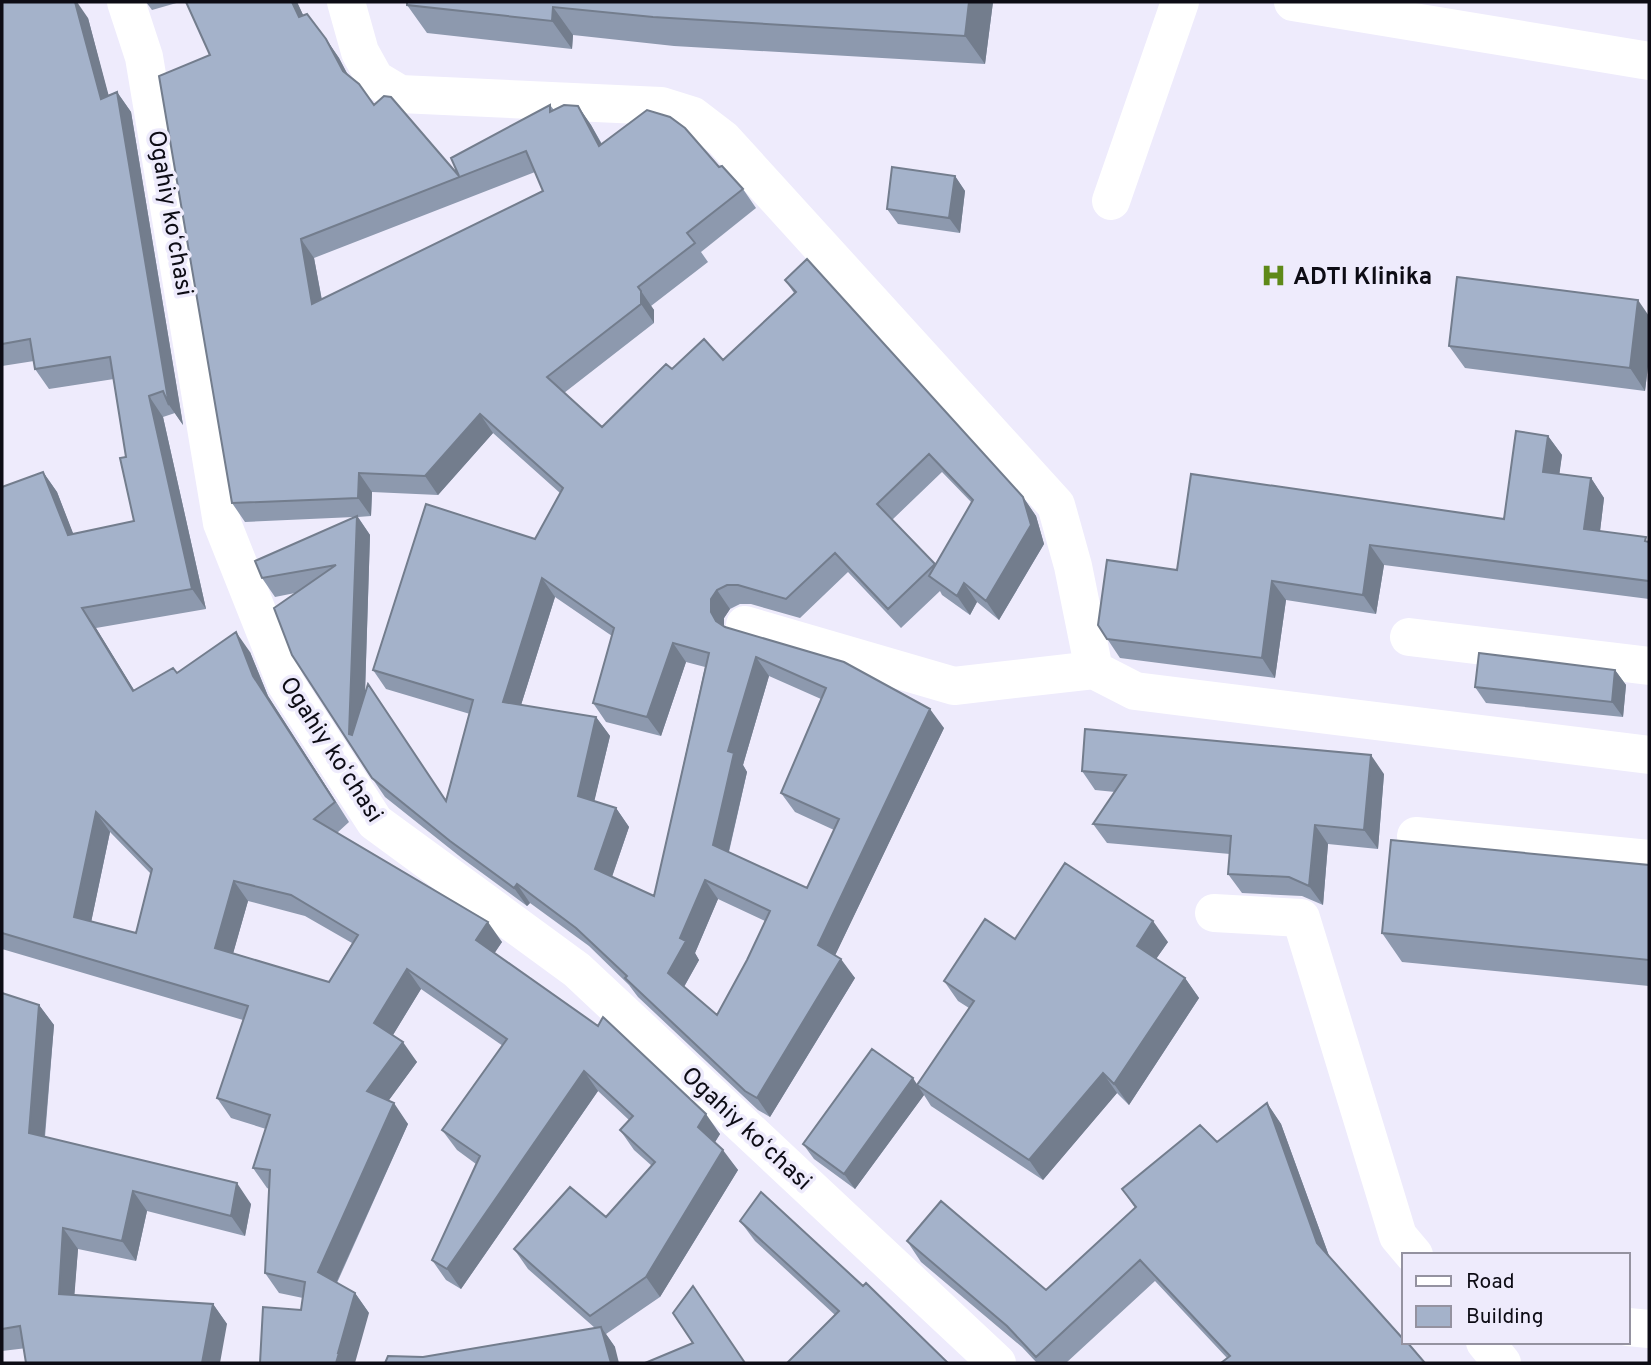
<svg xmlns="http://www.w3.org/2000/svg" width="1651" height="1365" font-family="Overpass,sans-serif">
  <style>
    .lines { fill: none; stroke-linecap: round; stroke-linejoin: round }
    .minor { stroke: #fff; stroke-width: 38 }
    .wall { fill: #8d99ae; fill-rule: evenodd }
    .shaded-wall { fill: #737d8d }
    .building { fill: #a4b2ca; stroke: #737d8d; stroke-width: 2; fill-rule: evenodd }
    .labels { text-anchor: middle; stroke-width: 7; stroke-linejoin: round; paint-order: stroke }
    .street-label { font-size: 24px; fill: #0d0c15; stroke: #eeebfc }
    .poi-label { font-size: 24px; font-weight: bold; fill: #0d0c15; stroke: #eeebfc; text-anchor: start }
  </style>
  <rect width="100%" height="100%" fill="#eeebfc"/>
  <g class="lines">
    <!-- minor -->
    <path class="minor" d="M 126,2 L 144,57 L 222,523 L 286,684 L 375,822 L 577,970 L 997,1363
      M 346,2 L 360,52 L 375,79 L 400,94 L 661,106 L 693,116 L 723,139 L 1056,505 L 1073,566 L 1094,670 L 1135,691 L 1649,755
      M 1293,2 L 1649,61
      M 1111,201 L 1180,2
      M 745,625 L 954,686 L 1094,670
      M 1409,637 L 1649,666
      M 1416,836 L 1649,859
      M 1214,913 L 1301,918 L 1398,1236 L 1414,1255
      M 1628,1327 L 1649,1329
      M 1485,1342 L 1502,1363"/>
  </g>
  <!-- wall -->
  <path class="wall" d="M 2,2 L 88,18 L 108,95 L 117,92 L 131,112 L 183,425 L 175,413 L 163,417 L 206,609 L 96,628 L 134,690 L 177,673 L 250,652 L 268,696 L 349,822 L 337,833 L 502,942 L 494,953 L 720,1134 L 715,1142 L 738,1170 L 660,1297 L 606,1334 L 615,1347 L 423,1357 L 595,1328 L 528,1269 L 514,1249 L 606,1217 L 652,1166 L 634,1150 L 620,1130 L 629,1120 L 598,1091 L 461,1289 L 446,1280 L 432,1260 L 476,1164 L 457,1150 L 442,1130 L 503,1046 L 421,989 L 393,1035 L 417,1062 L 388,1101 L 408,1124 L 337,1283 L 355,1293 L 369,1313 L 301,1310 L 303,1298 L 279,1293 L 265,1273 L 269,1189 L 267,1188 L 253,1168 L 266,1129 L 231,1118 L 217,1098 L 243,1020 L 2,949 L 2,487 L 43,472 L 57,492 L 73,534 L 134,521 L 126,457 L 114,379 L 49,389 L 35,369 L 34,361 L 2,366 ZM 110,832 L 151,874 L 136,933 L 91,922 ZM 248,901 L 305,916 L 352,943 L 329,982 L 233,953 Z
    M 146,2 L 180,2 L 152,10 Z
    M 186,2 L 297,2 L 303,15 L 326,39 L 339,58 L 348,76 L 374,105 L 459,176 L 550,105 L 554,110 L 578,106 L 591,125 L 602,144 L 719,167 L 743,189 L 756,208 L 701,252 L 708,262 L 651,306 L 654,310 L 654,323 L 564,393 L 602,427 L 672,369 L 723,360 L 794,293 L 785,280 L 1023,497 L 1036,516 L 1044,544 L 999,620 L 977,602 L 970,615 L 942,595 L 940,591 L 901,628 L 848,572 L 800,618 L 751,604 L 740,604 L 730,609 L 724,618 L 724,626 L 944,728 L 835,955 L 855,978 L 770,1117 L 758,1110 L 638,997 L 629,985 L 589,946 L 530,903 L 527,906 L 463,859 L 385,797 L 372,778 L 295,593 L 275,597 L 262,578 L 354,517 L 245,522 L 232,503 L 210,55 ZM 535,172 L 543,191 L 322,300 L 314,258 ZM 493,433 L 560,493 L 535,539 L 373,670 L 386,689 L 470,714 L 446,801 L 381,703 L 365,695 L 370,535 L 358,517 L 371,516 L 372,492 L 438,495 ZM 942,472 L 972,503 L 935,565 L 892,520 ZM 555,597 L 612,636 L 593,703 L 606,722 L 661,736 L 686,662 L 705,667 L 654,896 L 612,877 L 629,827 L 616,808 L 594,801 L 610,736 L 596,717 L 521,705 ZM 769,676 L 821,699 L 781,793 L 795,812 L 834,830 L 807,888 L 729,852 L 747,772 L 743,765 ZM 718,899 L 765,921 L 747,960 L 717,1015 L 684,987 L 699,960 L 695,953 Z
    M 993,2 L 985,64 L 674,46 L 573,35 L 572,49 L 427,33 L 407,5 Z
    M 955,176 L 965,191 L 960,233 L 898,224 L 887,209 Z
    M 1649,316 L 1649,358 L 1645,391 L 1465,368 L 1449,346 Z
    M 1548,436 L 1562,455 L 1559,474 L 1591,478 L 1604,498 L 1600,531 L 1649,542 L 1649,599 L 1384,565 L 1376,614 L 1286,600 L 1275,678 L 1120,658 L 1098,625 L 1177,570 L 1504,519 Z
    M 1615,670 L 1626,685 L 1623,717 L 1486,703 L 1475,687 Z
    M 1082,771 L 1384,774 L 1378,849 L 1328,844 L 1323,905 L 1302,896 L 1242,893 L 1228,874 L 1230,854 L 1107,843 L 1093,824 L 1115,792 L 1095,790 Z
    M 1649,865 L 1649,986 L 1402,962 L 1382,933 Z
    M 1015,939 L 1168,942 L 1156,959 L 1185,978 L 1199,998 L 1129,1105 L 1117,1093 L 1043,1180 L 931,1106 L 924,1095 L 855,1189 L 814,1159 L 803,1144 L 918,1085 L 969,1008 L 958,1001 L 944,981 Z
    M 2,993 L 39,1005 L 54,1025 L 45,1137 L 251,1204 L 245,1236 L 147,1211 L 136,1261 L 78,1249 L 74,1295 L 213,1304 L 227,1324 L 2,1351 Z
    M 1267,1103 L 1281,1124 L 1329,1256 L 1227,1358 L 1155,1281 L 1066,1363 L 1037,1363 L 1022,1347 L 921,1262 L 907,1241 L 1046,1290 L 1135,1208 L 1122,1189 L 1217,1142 Z
    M 740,1221 L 948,1363 L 835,1315 L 755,1241 Z"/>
  <!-- shaded-wall -->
  <path class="shaded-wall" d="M 75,2 L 77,2 L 88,18 L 115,119 L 101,99 Z
    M 292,2 L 297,2 L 313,36 L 299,17 Z
    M 969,2 L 993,2 L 985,64 L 965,36 Z
    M 553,7 L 573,35 L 572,49 L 552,21 Z
    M 326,39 L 339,58 L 356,90 L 343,71 Z
    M 117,92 L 131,112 L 183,425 L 169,405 Z
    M 578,106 L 591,125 L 613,165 L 599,146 Z
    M 955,176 L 965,191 L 960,233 L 949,218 Z
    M 301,239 L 314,258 L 326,323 L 312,304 Z
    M 641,291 L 654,310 L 654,323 L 641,304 Z
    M 1638,300 L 1649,316 L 1649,358 L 1645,391 L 1630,368 Z
    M 149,396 L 163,417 L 206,609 L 192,589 Z
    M 480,414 L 493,433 L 438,495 L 425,476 Z
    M 1548,436 L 1562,455 L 1557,492 L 1543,472 Z
    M 43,472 L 57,492 L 82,556 L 68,535 Z
    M 359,473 L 372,492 L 371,516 L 358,498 Z
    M 1591,478 L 1604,498 L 1598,548 L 1584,529 Z
    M 1023,497 L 1036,516 L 1044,544 L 999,620 L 986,601 Z
    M 357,516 L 370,535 L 363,753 L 349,734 Z
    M 1370,545 L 1384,565 L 1376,614 L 1363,595 Z
    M 542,578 L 555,597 L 516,721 L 503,702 Z
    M 1272,581 L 1286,600 L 1275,678 L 1262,658 Z
    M 964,583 L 977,602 L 970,615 L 957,596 Z
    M 717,590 L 730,609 L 724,618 L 724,631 L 716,621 L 711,612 L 711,599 Z
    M 82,608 L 96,628 L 147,711 L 133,691 Z
    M 236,632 L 250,652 L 268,696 L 349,822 L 253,676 Z
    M 673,643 L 686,662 L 661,736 L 647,717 Z
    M 756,657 L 769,676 L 743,765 L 747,772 L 726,863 L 713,845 L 728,751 Z
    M 1615,670 L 1626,685 L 1623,717 L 1612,702 Z
    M 930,709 L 944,728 L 831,964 L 818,945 Z
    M 596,717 L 610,736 L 591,815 L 578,796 Z
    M 1371,755 L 1384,774 L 1378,849 L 1364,830 Z
    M 616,808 L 629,827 L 608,888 L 595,869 Z
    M 96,812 L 110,832 L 88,937 L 74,917 Z
    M 1315,825 L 1328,844 L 1323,905 L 1309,886 Z
    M 705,880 L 718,899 L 695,953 L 699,960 L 681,992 L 668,973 L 680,938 Z
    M 234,881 L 248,901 L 229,968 L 215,948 Z
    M 517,884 L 530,903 L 527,906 L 514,888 Z
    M 1153,921 L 1168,942 L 1151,966 L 1137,946 Z
    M 488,922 L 502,942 L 490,960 L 476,940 Z
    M 841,959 L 855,978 L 770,1117 L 757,1098 Z
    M 407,969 L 421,989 L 388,1043 L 374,1023 Z
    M 1185,978 L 1199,998 L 1129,1105 L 1114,1084 Z
    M 39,1005 L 54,1025 L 43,1153 L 29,1133 Z
    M 403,1042 L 417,1062 L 381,1111 L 367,1091 Z
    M 584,1071 L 598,1091 L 461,1289 L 447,1269 Z
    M 1103,1073 L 1117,1093 L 1043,1180 L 1029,1160 Z
    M 913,1078 L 924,1095 L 855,1189 L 844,1174 Z
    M 394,1103 L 408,1124 L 332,1292 L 318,1272 Z
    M 1267,1103 L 1281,1124 L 1332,1264 L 1317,1243 Z
    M 706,1114 L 720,1134 L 712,1147 L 698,1127 Z
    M 723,1150 L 738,1170 L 660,1297 L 646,1277 Z
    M 237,1183 L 251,1204 L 245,1236 L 231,1216 Z
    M 133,1191 L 147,1211 L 136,1261 L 122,1241 Z
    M 63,1228 L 78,1249 L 73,1314 L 59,1294 Z
    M 355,1293 L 369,1313 L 355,1363 L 336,1363 L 338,1353 Z
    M 213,1304 L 227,1324 L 220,1363 L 202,1363 Z
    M 601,1327 L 615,1347 L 619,1363 L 611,1363 Z"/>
  <!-- building -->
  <path class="building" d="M 2,2 L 75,2 L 101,99 L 117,92 L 169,405 L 163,391 L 149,396 L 192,589 L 82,608 L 133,691 L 173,668 L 177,673 L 236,632 L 253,676 L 335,802 L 314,819 L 488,922 L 476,940 L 598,1026 L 603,1017 L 706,1114 L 698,1127 L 723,1150 L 646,1277 L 590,1316 L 514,1249 L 570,1187 L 606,1217 L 655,1162 L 620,1130 L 633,1116 L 584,1071 L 447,1269 L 432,1260 L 480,1156 L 442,1130 L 507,1039 L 407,969 L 374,1023 L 403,1042 L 367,1091 L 394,1103 L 318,1272 L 355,1293 L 338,1353 L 339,1353 L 336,1363 L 260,1363 L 263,1307 L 301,1310 L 305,1282 L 265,1273 L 270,1170 L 253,1168 L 270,1115 L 217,1098 L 248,1006 L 2,933 L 2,487 L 43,472 L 68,535 L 134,521 L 120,458 L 126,457 L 110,357 L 35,369 L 30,339 L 2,344 ZM 96,812 L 152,869 L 136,933 L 74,917 ZM 234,881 L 291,895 L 358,935 L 329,982 L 215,948 Z
    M 186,2 L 292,2 L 299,17 L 307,14 L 326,39 L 343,71 L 359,84 L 374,105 L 384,96 L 391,97 L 459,176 L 451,158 L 550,105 L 550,112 L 564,105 L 578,106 L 599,146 L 647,110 L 670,117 L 685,128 L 719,167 L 722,166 L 743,189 L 687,233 L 695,243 L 638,287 L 641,291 L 641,304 L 547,377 L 602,427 L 666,364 L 672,369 L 704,339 L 723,360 L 796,292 L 785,280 L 807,259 L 1023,497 L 1031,525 L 986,601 L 964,583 L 957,596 L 929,576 L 973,500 L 929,454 L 877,504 L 935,564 L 888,609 L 835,553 L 786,599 L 738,585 L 727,585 L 717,590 L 711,599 L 711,612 L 716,621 L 725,627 L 844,662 L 930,709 L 818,945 L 841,959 L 757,1098 L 745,1091 L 625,978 L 627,976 L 576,928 L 517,884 L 514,888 L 450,841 L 372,778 L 292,655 L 274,608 L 336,565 L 262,578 L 255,561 L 357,516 L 349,734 L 352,735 L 368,684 L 446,801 L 473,700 L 373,670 L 426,504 L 535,539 L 563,488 L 480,414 L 425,476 L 359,473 L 358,498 L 232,503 L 159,76 L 210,55 ZM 526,151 L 543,191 L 312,304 L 301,239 ZM 542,578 L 614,628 L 593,703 L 647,717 L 673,643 L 709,653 L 654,896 L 595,869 L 616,808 L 578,796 L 596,717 L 503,702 ZM 756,657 L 826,688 L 781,793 L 839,819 L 807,888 L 713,845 L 734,753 L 728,751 ZM 705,880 L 770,911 L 747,960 L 717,1015 L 668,973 L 686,941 L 680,938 Z
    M 407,2 L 969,2 L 965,36 L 653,17 L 553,7 L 552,21 L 407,5 Z
    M 892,167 L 955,176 L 949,218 L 887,209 Z
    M 1457,277 L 1638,300 L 1630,368 L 1449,346 Z
    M 1516,431 L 1548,436 L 1543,472 L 1591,478 L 1584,529 L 1646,537 L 1645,541 L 1649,542 L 1649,581 L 1370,545 L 1363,595 L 1272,581 L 1262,658 L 1107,639 L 1098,625 L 1107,560 L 1177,570 L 1191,474 L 1504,519 Z
    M 1479,653 L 1615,670 L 1612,702 L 1475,687 Z
    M 1085,729 L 1371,755 L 1364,830 L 1315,825 L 1309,886 L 1289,877 L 1228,874 L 1231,836 L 1093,824 L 1126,775 L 1082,771 Z
    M 1391,840 L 1649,865 L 1649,960 L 1382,933 Z
    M 1065,863 L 1153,921 L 1137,946 L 1185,978 L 1114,1084 L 1103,1073 L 1029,1160 L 917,1085 L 974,1001 L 944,981 L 985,919 L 1015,939 Z
    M 2,993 L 39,1005 L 29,1133 L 237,1183 L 231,1216 L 133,1191 L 122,1241 L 63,1228 L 59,1294 L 213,1304 L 202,1363 L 26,1363 L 20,1326 L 2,1329 Z
    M 872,1049 L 913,1078 L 844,1174 L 803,1144 Z
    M 1267,1103 L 1317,1243 L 1404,1340 L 1404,1342 L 1407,1342 L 1425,1363 L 1221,1363 L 1230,1356 L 1140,1260 L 1036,1357 L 1007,1326 L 907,1241 L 941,1201 L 1046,1290 L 1136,1207 L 1122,1189 L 1200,1125 L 1217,1142 Z
    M 761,1192 L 863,1286 L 866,1283 L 948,1363 L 787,1363 L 839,1311 L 740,1221 Z
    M 693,1286 L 745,1363 L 645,1363 L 693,1343 L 673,1313 Z
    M 601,1327 L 611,1363 L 385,1363 L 388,1356 L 423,1357 Z"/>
  <!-- icons -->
  <defs>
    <symbol id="hospital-bare" viewBox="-9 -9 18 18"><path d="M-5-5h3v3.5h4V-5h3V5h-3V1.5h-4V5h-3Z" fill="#5e8918" stroke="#eeebfc" stroke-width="2.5" paint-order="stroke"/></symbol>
  </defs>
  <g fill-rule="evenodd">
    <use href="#hospital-bare" x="1256" y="258" width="35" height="35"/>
  </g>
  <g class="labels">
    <!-- street labels -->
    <g class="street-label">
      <text transform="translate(171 213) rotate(80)" y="8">Ogahiy koʻchasi</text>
      <text transform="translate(332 749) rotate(57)" y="8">Ogahiy koʻchasi</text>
      <text transform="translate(747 1128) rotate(43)" y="8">Ogahiy koʻchasi</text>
    </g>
    <!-- poi labels -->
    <g class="poi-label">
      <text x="1293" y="284">ADTI Klinika</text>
    </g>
  </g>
  <!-- border -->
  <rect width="1651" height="1365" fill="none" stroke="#0d0c15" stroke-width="7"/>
  <!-- legend -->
  <rect x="1402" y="1253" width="228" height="91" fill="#eeebfc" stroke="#9492a0" stroke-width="2"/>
  <rect x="1416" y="1276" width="35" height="10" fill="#ffffff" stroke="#9492a0" stroke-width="2"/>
  <text x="1466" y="1288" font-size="21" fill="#0d0c15">Road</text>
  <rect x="1416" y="1306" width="35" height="21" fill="#a4b2ca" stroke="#9492a0" stroke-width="2"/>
  <text x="1466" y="1323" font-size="21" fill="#0d0c15">Building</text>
</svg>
